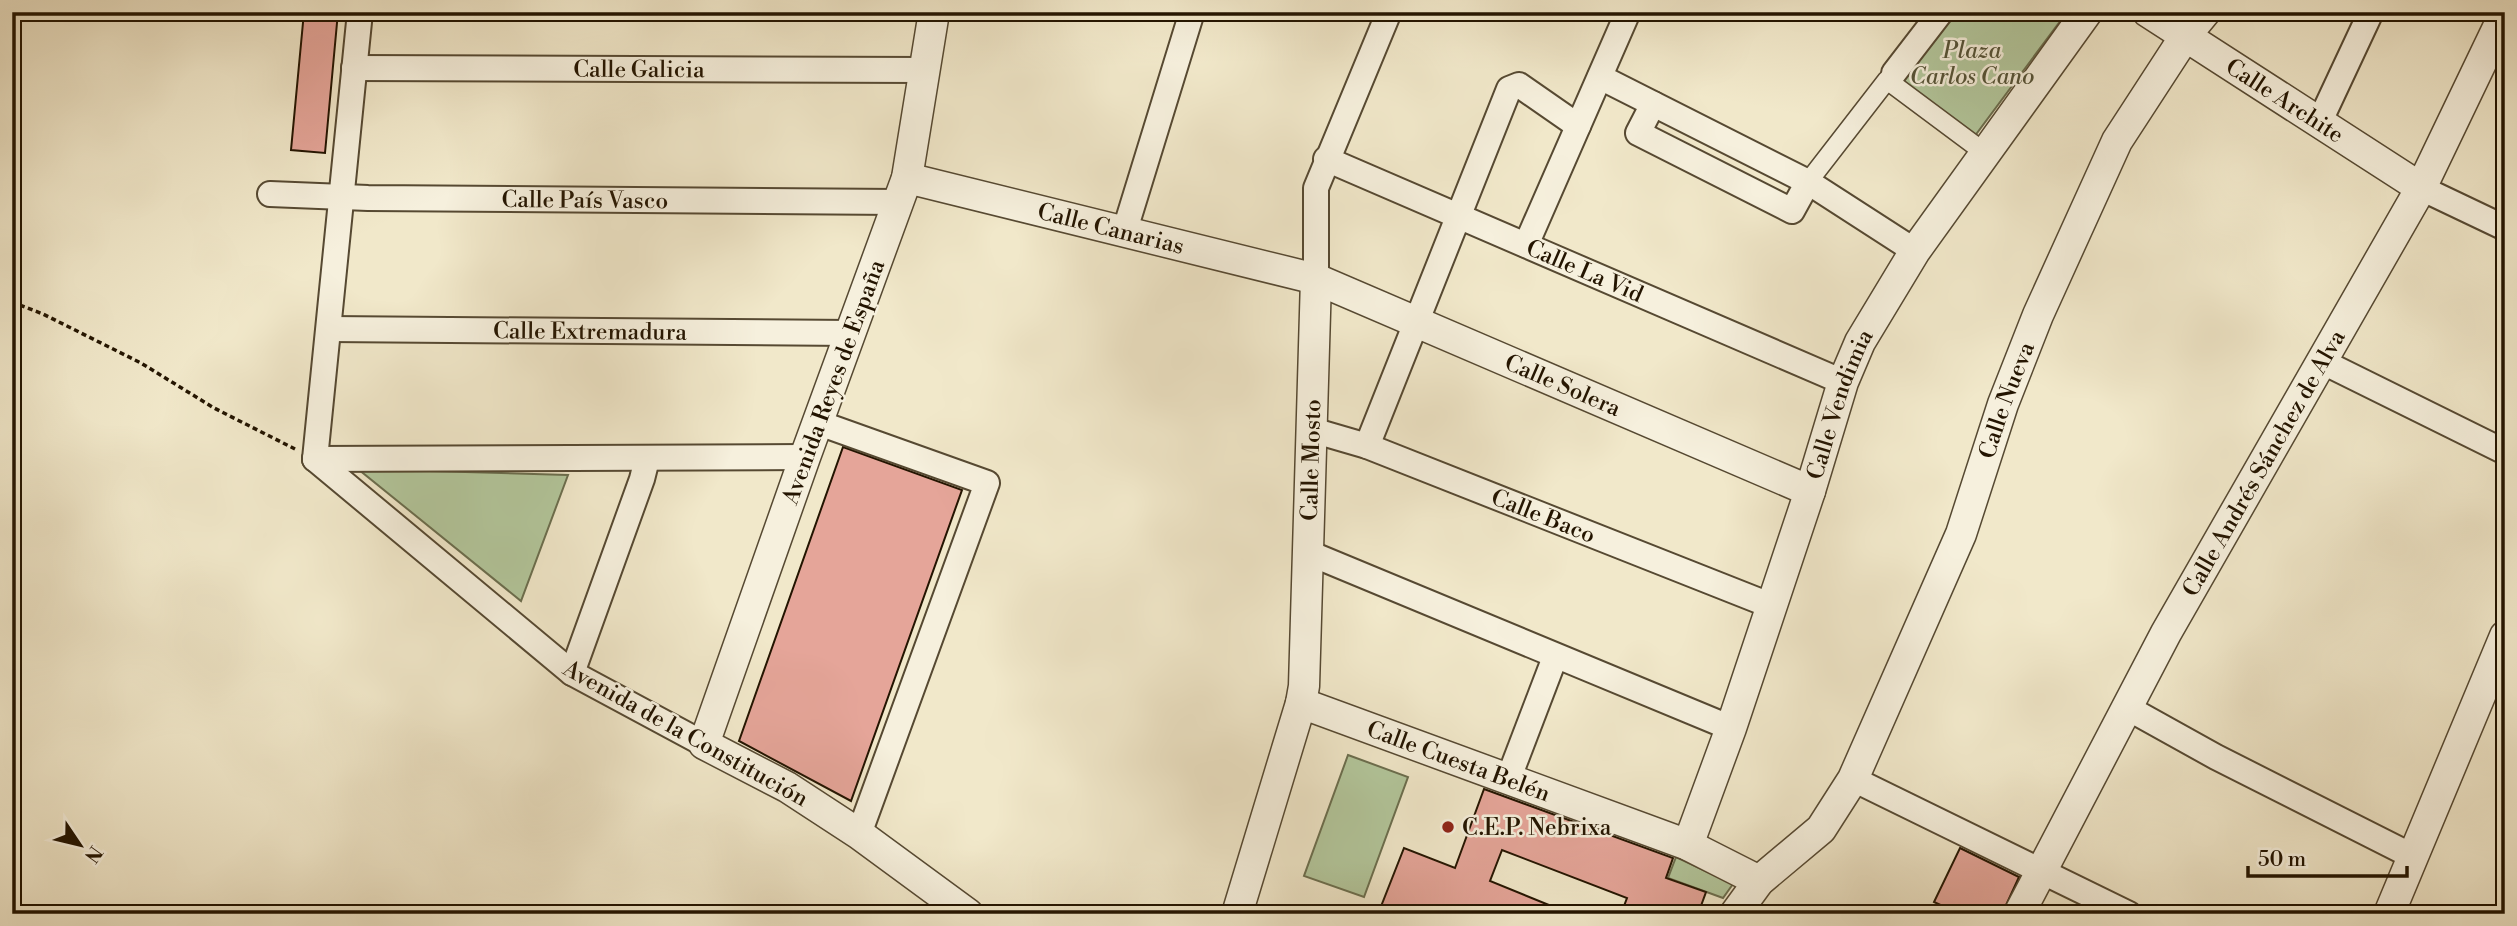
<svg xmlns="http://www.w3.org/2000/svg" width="2517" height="926" font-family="'Libre Bodoni',serif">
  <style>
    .green { fill: #b3c79c; stroke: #6b6e4e; stroke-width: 2 }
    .building { fill: #e5a599; stroke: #231400; stroke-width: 2 }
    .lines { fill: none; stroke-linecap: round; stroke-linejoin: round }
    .pedestrian-casing { stroke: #564932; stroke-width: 21 }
    .minor-casing { stroke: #564932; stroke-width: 28 }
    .tertiary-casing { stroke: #564932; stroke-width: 33 }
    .path { stroke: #231400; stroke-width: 3.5; stroke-dasharray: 5 3.5; stroke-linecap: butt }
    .pedestrian { stroke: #f6f0dd; stroke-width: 18 }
    .minor { stroke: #f6f0dd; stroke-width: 24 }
    .tertiary { stroke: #f6f0dd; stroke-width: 30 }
    .poi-dot { fill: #8f2418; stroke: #f6f0dd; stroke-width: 2.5 }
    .labels { text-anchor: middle; stroke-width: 5; stroke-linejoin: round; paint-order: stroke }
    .park-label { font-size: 23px; font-style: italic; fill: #555337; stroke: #f6f0dd }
    .street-label { font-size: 23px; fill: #231400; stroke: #f6f0dd }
    .poi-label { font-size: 23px; fill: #231400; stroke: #f6f0dd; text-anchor: start }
  </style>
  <rect width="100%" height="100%" fill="#f1e8ca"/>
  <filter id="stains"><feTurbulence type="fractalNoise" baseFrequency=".00286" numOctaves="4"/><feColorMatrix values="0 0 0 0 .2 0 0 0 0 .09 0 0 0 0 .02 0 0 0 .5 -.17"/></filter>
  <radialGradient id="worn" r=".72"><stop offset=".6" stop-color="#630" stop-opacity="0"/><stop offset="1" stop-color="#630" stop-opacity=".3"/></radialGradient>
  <!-- green -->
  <path class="green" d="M 1952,12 L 2067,12 L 1974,137 L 1901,82 Z
    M 358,469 L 568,475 L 521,601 Z
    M 1348,755 L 1408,777 L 1364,897 L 1304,876 Z
    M 1676,857 L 1733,884 L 1723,898 L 1668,878 Z"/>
  <!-- building -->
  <path class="building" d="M 304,12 L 338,12 L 325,153 L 291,150 Z
    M 843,447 L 962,490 L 851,801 L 739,741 Z
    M 1484,789 L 1673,858 L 1666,878 L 1706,892 L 1698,914 L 1621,914 L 1627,898 L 1502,850 L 1490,881 L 1571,914 L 1393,914 L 1380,909 L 1404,848 L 1455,868 Z
    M 1960,848 L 2019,877 L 2002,914 L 1960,914 L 1934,902 Z"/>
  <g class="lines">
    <defs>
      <path id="pedestrian" d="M 1808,182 L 1887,80 L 1985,153"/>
      <g id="minor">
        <path id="s1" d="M 354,68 L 925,70"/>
        <path d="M 1894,73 L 1941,12"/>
        <path d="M 1600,77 L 1808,182 L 1915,251"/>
        <path d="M 1653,104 L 1638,133 L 1792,211 L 1808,182"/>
        <path d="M 2320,121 L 2371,12"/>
        <path id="s2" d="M 1326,159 L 1843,382"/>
        <path d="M 2421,188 L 2505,228"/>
        <path id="s3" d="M 270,194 L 368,198 L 899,202"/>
        <path d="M 1124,233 L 1192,12"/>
        <path d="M 1526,245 L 1628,12"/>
        <path d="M 1316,279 L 1316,188 L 1389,12"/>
        <path id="s4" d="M 329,329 L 851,333"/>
        <path d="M 2323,362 L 2505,452"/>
        <path d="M 819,423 L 987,483 L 859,834"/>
        <path id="s5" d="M 1312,430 L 1367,446 L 1772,606"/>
        <path d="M 1367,446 L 1509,89 L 1519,85 L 1578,126"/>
        <path d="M 315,459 L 805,457"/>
        <path d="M 315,459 L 572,673 L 704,744"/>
        <path d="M 315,459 L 360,12"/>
        <path d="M 1309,553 L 1731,728"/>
        <path d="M 572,673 L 642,479 L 647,459"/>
        <path d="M 2126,707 L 2216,757 L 2412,856"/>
        <path d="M 1853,779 L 2129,914"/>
        <path d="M 1508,780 L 1555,657"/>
      </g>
      <g id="tertiary">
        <path d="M 934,12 L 907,178 L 805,457 L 704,744 L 787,787 L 859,834 L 968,914"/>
        <path id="s6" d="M 2148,12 L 2421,188"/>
        <path id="s7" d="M 907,178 L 1316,279 L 1810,491"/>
        <path id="s8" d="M 1301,703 L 1688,845 L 1759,881"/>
        <path id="s9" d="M 1688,845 L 1731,728 L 1810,491 L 1843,382 L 1860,342 L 1915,251 L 2087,12"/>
        <path id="s10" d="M 1237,914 L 1301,703 L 1304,686 L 1316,279"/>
        <path id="s11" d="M 1735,914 L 1759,881 L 1821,829 L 1853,779 L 1961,534 L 2003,404 L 2038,315 L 2117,141 L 2186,35 L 2205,12"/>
        <path id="s12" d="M 2019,914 L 2166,633 L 2421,188 L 2505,13"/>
        <path d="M 2389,914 L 2505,636"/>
      </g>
    </defs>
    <!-- pedestrian casing -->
    <use href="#pedestrian" class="pedestrian-casing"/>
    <!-- minor casing -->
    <use href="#minor" class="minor-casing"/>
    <!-- tertiary casing -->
    <use href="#tertiary" class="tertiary-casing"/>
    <!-- path -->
    <path class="path" d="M 12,302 L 43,314 L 141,363 L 214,408 L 295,449"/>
    <!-- pedestrian -->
    <use href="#pedestrian" class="pedestrian"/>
    <!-- minor -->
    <use href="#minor" class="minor"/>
    <!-- tertiary -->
    <use href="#tertiary" class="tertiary"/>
  </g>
  <!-- markers -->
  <circle class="poi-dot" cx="1448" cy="827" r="7"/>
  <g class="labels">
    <!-- park labels -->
    <g class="park-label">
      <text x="1972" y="58">Plaza<tspan x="1972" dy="26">Carlos Cano</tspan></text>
    </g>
    <!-- street labels -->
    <g class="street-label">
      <text dy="8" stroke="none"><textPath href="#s1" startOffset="285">Calle Galicia</textPath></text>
      <text dy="8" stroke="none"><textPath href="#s6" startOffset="163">Calle Archite</textPath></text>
      <text dy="8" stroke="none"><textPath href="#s3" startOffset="315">Calle País Vasco</textPath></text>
      <text dy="8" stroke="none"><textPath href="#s7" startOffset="210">Calle Canarias</textPath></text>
      <text dy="8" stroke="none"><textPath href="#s2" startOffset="282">Calle La Vid</textPath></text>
      <text dy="8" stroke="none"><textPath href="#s4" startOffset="261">Calle Extremadura</textPath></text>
      <text transform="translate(833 382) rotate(-70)" y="8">Avenida Reyes de España</text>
      <text dy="8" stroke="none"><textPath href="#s7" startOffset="690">Calle Solera</textPath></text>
      <text dy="8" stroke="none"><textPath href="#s11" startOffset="590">Calle Nueva</textPath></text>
      <text dy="8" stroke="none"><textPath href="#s9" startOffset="466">Calle Vendimia</textPath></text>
      <text dy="8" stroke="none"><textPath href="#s10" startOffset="464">Calle Mosto</textPath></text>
      <text dy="8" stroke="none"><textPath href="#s12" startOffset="513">Calle Andrés Sánchez de Alva</textPath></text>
      <text dy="8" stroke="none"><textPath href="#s5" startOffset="247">Calle Baco</textPath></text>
      <text transform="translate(686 733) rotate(29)" y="8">Avenida de la Constitución</text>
      <text dy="8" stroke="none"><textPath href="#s8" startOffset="168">Calle Cuesta Belén</textPath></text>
    </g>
    <!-- poi labels -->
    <g class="poi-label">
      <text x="1462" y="835">C.E.P. Nebrixa</text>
    </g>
  </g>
  <!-- margin -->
  <rect width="2517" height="926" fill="none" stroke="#f1e8ca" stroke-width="42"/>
  <rect x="14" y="14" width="2489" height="898" fill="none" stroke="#231400" stroke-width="3.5"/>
  <rect x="21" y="21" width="2475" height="884" fill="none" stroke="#231400" stroke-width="2"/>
  <!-- north arrow -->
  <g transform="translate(80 845) rotate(125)" stroke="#f6f0dd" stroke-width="5" paint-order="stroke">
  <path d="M0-5L12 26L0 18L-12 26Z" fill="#231400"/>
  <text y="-10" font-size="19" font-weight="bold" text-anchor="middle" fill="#231400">N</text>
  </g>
  <!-- scale -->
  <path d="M2248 866v10h159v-10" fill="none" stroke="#231400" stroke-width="3.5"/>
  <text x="2258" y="866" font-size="21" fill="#231400" stroke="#f6f0dd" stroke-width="5" paint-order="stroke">50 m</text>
  <rect width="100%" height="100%" filter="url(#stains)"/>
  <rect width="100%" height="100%" fill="url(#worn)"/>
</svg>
